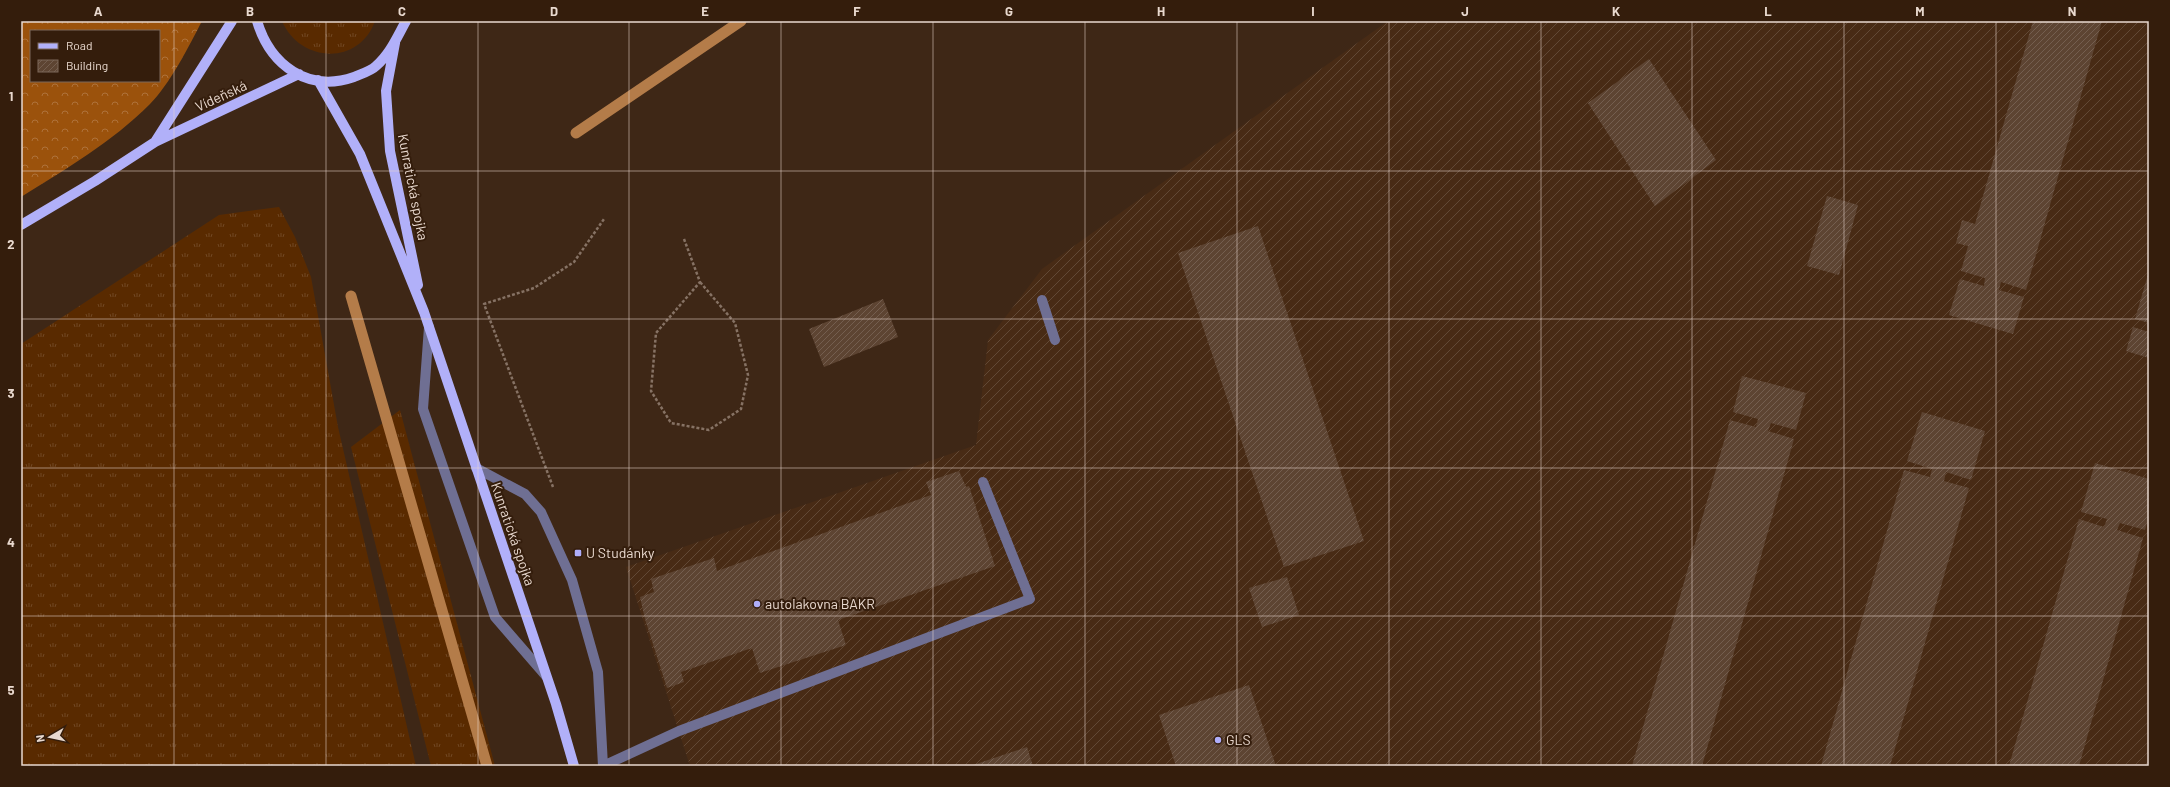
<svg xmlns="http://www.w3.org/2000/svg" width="2170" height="787" font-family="Barlow,sans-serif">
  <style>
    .industrial { fill: url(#industrial-furrows) }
    .grass { fill: url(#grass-tufts) }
    .forest { fill: url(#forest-crowns); fill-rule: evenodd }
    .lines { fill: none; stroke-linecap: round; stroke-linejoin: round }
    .stream { stroke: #b47c49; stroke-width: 11 }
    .building { fill: url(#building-hatch) }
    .path { stroke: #867264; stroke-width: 2.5; stroke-dasharray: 3 2; stroke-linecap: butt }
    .minor { stroke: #6f6f93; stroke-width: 10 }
    .major { stroke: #b1b0f9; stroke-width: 10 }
    .grid { fill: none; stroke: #e9d9cf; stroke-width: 1; stroke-opacity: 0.55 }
    .poi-dot { fill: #afaefa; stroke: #341d0c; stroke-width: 1.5 }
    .labels { text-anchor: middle; stroke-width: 4; stroke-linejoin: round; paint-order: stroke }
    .street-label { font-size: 14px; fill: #e9d9cf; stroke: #341d0c }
    .poi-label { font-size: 14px; fill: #e9d9cf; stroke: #341d0c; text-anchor: start }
    .neatline { fill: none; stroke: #e9d9cf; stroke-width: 1.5 }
    .grid-label { font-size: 13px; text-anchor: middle; font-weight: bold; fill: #e9d9cf }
  </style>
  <defs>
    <pattern id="industrial-furrows" width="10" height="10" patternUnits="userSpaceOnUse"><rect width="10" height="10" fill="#482b15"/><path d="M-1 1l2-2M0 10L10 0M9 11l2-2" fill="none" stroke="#624936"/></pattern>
    <pattern id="grass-tufts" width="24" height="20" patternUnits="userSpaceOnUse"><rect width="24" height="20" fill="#592a00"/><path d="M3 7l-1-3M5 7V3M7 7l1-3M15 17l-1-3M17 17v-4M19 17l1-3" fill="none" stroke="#714824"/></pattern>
    <pattern id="forest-crowns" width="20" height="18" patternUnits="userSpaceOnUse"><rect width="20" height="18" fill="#9b520c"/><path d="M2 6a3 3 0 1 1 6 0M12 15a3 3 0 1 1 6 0" fill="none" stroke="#ae723a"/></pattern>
    <pattern id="building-hatch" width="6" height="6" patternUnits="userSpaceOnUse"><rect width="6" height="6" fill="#5d4432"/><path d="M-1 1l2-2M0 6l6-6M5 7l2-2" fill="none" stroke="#745e4f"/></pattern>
  </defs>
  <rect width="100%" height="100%" fill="#3e2716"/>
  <!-- industrial -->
  <path class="industrial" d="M 1388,21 L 2149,21 L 2149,766 L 690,766 L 626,567 L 976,445 L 988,340 L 1042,269 Z"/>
  <!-- grass -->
  <path class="grass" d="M 282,21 L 375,21 C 359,66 300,63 282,21 Z
    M 279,207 L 295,237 L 311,277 L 338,427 L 416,766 L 21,766 L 21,344 L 219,215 Z
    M 400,410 L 495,766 L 431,766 L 351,447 Z"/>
  <!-- forest -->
  <path class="forest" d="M 21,21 L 202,21 C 189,46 170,84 150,104 C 112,142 66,169 21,197 ZM 31,31 L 159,31 L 159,81 L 31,81 Z"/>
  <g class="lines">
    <!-- stream -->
    <path class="stream" d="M 576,133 L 741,21
      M 351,296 L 487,766"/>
  </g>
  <!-- building -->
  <path class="building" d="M 2033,21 L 2102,21 L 2026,290 L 2001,282 L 1999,290 L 2024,297 L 2013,334 L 1949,315 L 1960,279 L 1984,286 L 1985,278 L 1961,271 L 1968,246 L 1956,243 L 1962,220 L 1975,224 Z
    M 1649,59 L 1716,160 L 1655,206 L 1588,103 Z
    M 1827,196 L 1858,205 L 1839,275 L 1807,266 Z
    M 1258,226 L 1364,541 L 1284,567 L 1178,253 Z
    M 2149,271 L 2149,323 L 2135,319 Z
    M 883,299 L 898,337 L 824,367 L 809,329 Z
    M 2133,327 L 2149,332 L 2149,358 L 2126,351 Z
    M 1742,376 L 1806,393 L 1796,430 L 1771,423 L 1768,431 L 1794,439 L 1702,766 L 1632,766 L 1730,420 L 1756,427 L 1758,419 L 1733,412 Z
    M 1922,412 L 1985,431 L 1971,480 L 1946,472 L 1944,481 L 1969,488 L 1890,766 L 1821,766 L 1904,470 L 1930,477 L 1932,469 L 1907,461 Z
    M 2095,463 L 2149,479 L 2149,516 L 2145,530 L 2120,523 L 2117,530 L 2143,538 L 2079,766 L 2009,766 L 2079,519 L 2104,527 L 2107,519 L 2081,512 Z
    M 959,471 L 966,487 L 969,486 L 995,566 L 838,620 L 846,645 L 760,673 L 752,648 L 681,672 L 684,682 L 667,688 L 645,619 L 640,597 L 654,592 L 651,579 L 714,558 L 717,571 L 931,495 L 926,482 Z
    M 1287,577 L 1299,615 L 1262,627 L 1249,588 Z
    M 1249,685 L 1276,766 L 1176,766 L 1159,715 Z
    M 1027,747 L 1033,766 L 970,766 Z"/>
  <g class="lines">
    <!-- path -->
    <path class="path" d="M 684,239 L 700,282 L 656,333 L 651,391 L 671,423 L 709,430 L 741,409 L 748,375 L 735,323 L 700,282
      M 553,487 L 484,304 L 534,288 L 574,262 L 604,219"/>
    <!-- minor -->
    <path class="minor" d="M 1042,300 L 1055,340
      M 429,327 L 423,409 L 495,617 L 546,676
      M 476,468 L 525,494 L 541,512 L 572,580 L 598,672 L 603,766
      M 603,766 L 679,731 L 1030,599 L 983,482"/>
    <!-- major -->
    <path class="major" d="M 257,21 C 270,65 308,93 354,77 C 361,74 371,71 376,66 C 390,54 397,37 406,21
      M 395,43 L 386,91 L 390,151 L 418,285
      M 318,80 L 360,154 L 424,312 L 556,704 L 574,766
      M 155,142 L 232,21
      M 21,225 L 95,181 L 155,142 L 299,74"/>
  </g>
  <!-- grid -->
  <path class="grid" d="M 174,21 L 174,766M 326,21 L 326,766M 478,21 L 478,766M 629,21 L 629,766M 781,21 L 781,766M 933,21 L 933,766M 1085,21 L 1085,766M 1237,21 L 1237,766M 1389,21 L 1389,766M 1541,21 L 1541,766M 1692,21 L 1692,766M 1844,21 L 1844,766M 1996,21 L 1996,766M 21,171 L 2149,171M 21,319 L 2149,319M 21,468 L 2149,468M 21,616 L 2149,616"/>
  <!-- markers -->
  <g class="poi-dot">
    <rect x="574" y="549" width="8" height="8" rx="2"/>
    <circle cx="757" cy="604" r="4"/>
    <circle cx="1218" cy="740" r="4"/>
  </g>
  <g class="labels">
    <!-- street labels -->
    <g class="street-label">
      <text transform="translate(221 96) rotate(-25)" y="5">Vídeňská</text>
      <text transform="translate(413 187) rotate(79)" y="5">Kunratická spojka</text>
      <text transform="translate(513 534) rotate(71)" y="5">Kunratická spojka</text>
    </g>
    <!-- poi labels -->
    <g class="poi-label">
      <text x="586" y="558">U Studánky</text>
      <text x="765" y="609">autolakovna BAKR</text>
      <text x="1226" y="745">GLS</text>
    </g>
  </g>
  <!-- border -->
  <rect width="2170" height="787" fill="none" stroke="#341d0c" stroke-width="44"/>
  <!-- legend -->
  <rect x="30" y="30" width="130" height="52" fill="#341d0c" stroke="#7c685a"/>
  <rect x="38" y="43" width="20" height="6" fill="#b1b0f9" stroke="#7c685a"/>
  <text x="66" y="50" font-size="12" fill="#e9d9cf">Road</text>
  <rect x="38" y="60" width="20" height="12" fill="url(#building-hatch)" stroke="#7c685a"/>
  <text x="66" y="70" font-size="12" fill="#e9d9cf">Building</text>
  <!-- north arrow -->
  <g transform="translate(50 737) rotate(261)" stroke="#341d0c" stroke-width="3" paint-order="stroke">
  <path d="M0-3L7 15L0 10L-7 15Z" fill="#e9d9cf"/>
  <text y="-6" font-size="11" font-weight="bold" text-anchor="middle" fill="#e9d9cf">N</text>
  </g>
  <rect x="22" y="22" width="2126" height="743" class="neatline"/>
  <g class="grid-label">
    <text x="98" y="16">A</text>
    <text x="250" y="16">B</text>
    <text x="402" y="16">C</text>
    <text x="554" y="16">D</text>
    <text x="705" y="16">E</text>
    <text x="857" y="16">F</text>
    <text x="1009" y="16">G</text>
    <text x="1161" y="16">H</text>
    <text x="1313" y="16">I</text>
    <text x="1465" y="16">J</text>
    <text x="1616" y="16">K</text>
    <text x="1768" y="16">L</text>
    <text x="1920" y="16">M</text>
    <text x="2072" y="16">N</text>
    <text x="11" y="101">1</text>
    <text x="11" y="249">2</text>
    <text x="11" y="398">3</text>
    <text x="11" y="547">4</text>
    <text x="11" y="695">5</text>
  </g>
</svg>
